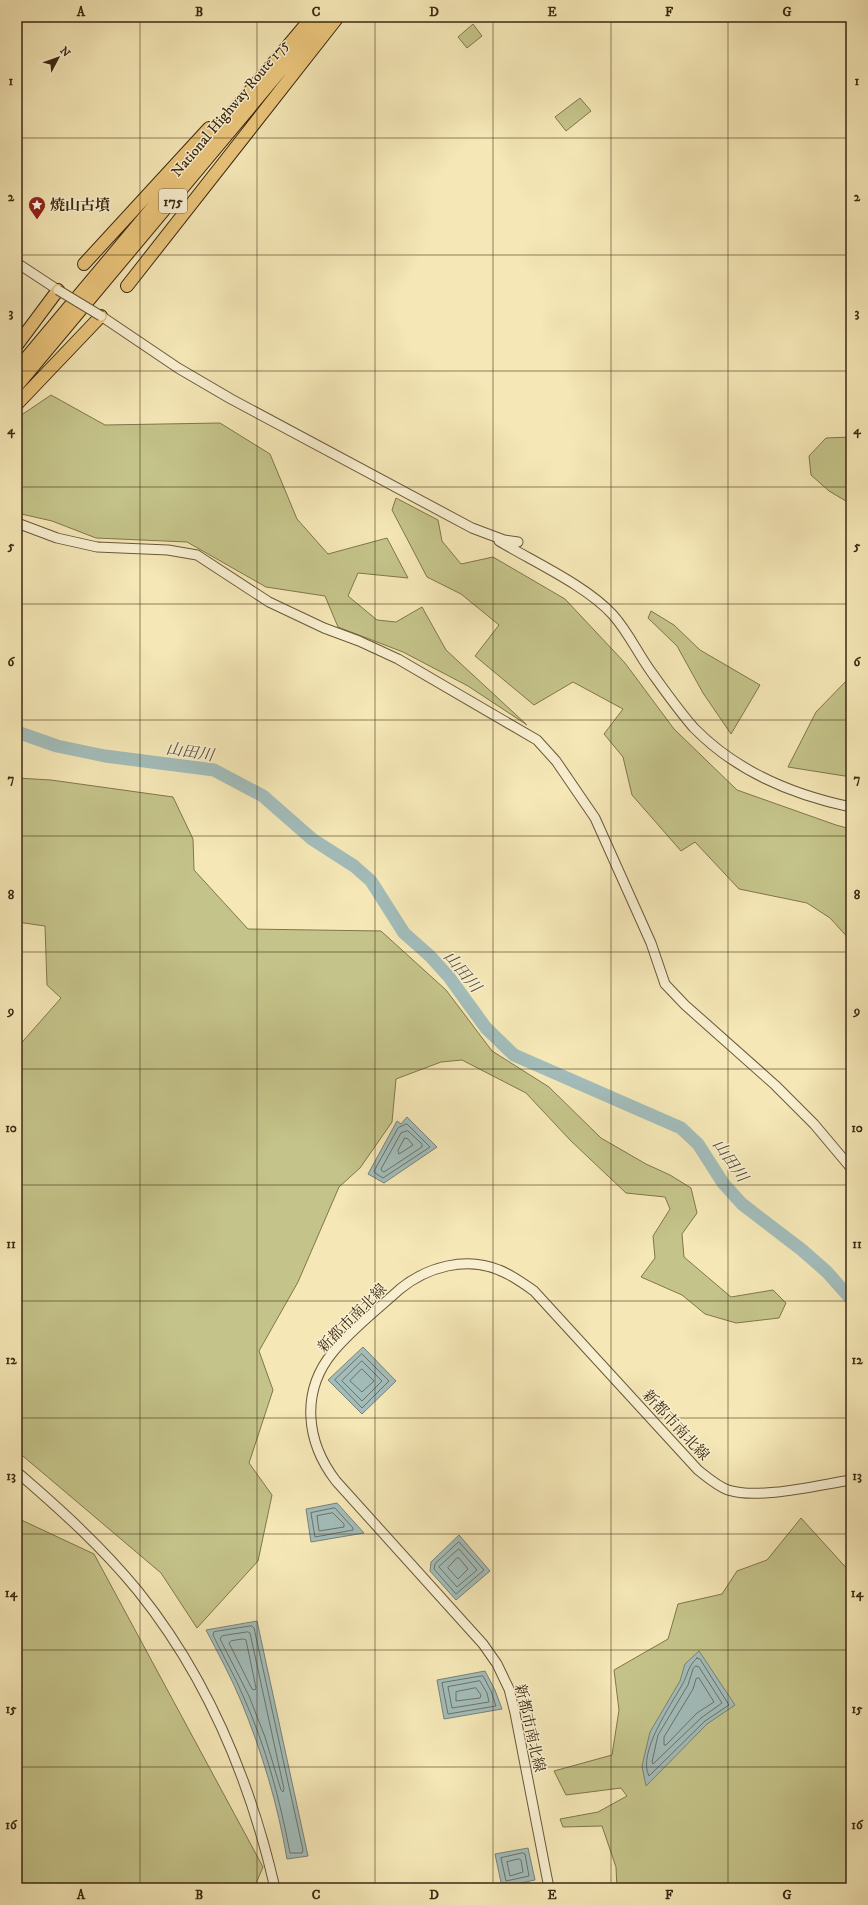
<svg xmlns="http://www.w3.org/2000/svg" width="868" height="1905" font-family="'IM FELL DW Pica','Noto Serif JP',serif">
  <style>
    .green { fill: #c4c389; stroke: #80764c }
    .water { fill: #a2bcba; stroke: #798176 }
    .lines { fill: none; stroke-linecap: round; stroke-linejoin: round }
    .shore { stroke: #6e7265; stroke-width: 1 }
    .river { stroke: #a2bcba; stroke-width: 13 }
    .tertiary-casing { stroke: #6a583a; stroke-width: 11 }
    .trunk-casing { stroke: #3b2910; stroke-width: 14 }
    .tertiary { stroke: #f8efd0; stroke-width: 9 }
    .trunk { stroke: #eac47b; stroke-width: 12 }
    .tertiary-bridge-casing { stroke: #6a583a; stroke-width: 11; stroke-linecap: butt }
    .tertiary-bridge { stroke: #f8efd0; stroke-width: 9 }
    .grid { fill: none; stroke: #3b2910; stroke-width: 1; stroke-opacity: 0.55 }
    .labels { text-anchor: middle; stroke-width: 3; stroke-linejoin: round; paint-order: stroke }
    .shield { fill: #f8efd0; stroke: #74644a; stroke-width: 1 }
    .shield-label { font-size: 14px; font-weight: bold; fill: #3b2910 }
    .street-label { font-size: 15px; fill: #3b2910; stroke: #f8efd0 }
    .poi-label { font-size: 15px; font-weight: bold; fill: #3b2910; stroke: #f8efd0; text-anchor: start }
    .water-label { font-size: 16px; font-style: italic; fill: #554e3a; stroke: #f8efd0 }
    .neatline { fill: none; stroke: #3b2910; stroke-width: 1.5 }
    .grid-label { font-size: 13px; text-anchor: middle; font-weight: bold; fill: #3b2910 }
  </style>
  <rect width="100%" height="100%" fill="#f5e7b6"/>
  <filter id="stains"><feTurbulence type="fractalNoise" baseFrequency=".005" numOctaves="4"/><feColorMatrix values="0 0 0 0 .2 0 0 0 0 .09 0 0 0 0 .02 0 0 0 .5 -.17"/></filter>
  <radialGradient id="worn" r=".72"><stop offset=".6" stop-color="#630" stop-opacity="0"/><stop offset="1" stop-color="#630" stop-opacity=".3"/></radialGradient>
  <!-- green -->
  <path class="green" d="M 473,24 L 482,36 L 467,48 L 458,37 Z
    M 580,98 L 591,111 L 566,131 L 555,117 Z
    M 51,395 L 105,425 L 220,423 L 270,454 L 297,519 L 328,554 L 387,538 L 408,578 L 358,573 L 348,596 L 377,620 L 396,622 L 422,607 L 446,650 L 527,725 L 468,686 L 403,652 L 338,627 L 325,596 L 266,587 L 187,542 L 96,538 L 52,521 L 17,513 L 17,418 Z
    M 851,437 L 851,504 L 829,491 L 811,475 L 809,456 L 826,438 Z
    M 396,498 L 438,520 L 442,541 L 461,564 L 493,557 L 565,599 L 625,663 L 674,729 L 737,790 L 836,825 L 851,829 L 851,941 L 830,918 L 807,903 L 739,889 L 695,842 L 681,851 L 632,795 L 623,757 L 604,734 L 623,709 L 573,682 L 534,705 L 475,656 L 499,625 L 461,594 L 427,577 L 392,510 Z
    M 651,611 L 674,625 L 700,650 L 760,685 L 731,734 L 703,693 L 677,646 L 648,618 Z
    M 851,676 L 851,777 L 788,767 L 816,712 Z
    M 17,778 L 51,780 L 173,797 L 193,839 L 194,870 L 248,929 L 381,931 L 446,990 L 492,1051 L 549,1087 L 601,1138 L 646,1164 L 670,1175 L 691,1188 L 697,1213 L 682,1234 L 684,1257 L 731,1297 L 773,1290 L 786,1303 L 779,1318 L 736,1323 L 705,1314 L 682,1295 L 641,1277 L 655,1258 L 653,1236 L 670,1209 L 665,1197 L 626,1193 L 571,1141 L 526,1093 L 462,1060 L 441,1062 L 396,1079 L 392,1122 L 360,1168 L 339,1187 L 298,1282 L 259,1351 L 273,1390 L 249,1463 L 272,1495 L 258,1561 L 197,1628 L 161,1573 L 17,1451 L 17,1048 L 61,998 L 47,985 L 45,926 L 17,922 Z
    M 17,1518 L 94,1554 L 263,1867 L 254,1888 L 17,1888 Z
    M 801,1518 L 851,1573 L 851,1888 L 617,1888 L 616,1867 L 602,1826 L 563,1827 L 560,1819 L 598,1812 L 627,1796 L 621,1788 L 566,1795 L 554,1771 L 612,1755 L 619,1710 L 614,1670 L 668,1639 L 678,1604 L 722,1594 L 737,1571 L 767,1560 Z"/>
  <!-- water -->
  <path class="water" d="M 407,1117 L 437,1147 L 384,1183 L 368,1174 L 397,1121 L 401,1124 Z
    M 363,1347 L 396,1381 L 362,1414 L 328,1380 Z
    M 337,1503 L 364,1533 L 311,1542 L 306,1509 Z
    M 459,1535 L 490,1571 L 456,1600 L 430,1571 L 431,1562 Z
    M 257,1621 L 308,1856 L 287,1859 C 278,1805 262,1752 241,1701 C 231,1677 218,1653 206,1630 Z
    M 699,1651 L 735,1705 L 707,1724 L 646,1786 L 642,1766 L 650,1732 L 680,1681 L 685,1664 Z
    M 485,1671 L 495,1690 L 502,1709 L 444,1719 L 437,1680 Z
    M 528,1848 L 535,1880 L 502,1887 L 495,1854 Z"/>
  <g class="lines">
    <!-- shore -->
    <path class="shore" d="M 407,1124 L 430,1147 L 383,1178 L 375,1173 L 374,1171 L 398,1128 Z
      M 408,1131 L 422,1144 L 422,1147 L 384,1172 L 382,1171 L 381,1169 L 401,1133 Z
      M 405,1138 L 408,1139 L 413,1145 L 399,1154 L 398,1151 Z
      M 362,1354 L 389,1381 L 362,1408 L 335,1380 Z
      M 362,1361 L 382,1381 L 362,1401 L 342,1381 Z
      M 362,1369 L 374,1381 L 362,1392 L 350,1381 Z
      M 335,1508 L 353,1528 L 353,1530 L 315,1537 L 311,1513 Z
      M 333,1513 L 344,1524 L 344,1527 L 319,1531 L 317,1516 Z
      M 459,1542 L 484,1570 L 456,1594 L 434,1569 L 435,1564 Z
      M 459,1549 L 477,1570 L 457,1587 L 439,1567 Z
      M 457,1558 L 459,1558 L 468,1569 L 458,1579 L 448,1568 Z
      M 252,1626 L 254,1628 L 303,1850 L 302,1853 L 290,1853 C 280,1800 266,1747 244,1698 C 235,1676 223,1656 213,1635 L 214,1632 Z
      M 248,1632 L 250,1633 L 284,1789 L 283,1792 L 281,1790 L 265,1737 L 249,1696 L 220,1639 L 222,1636 Z
      M 243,1639 L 246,1640 L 256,1688 L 255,1690 L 252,1689 L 229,1643 L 231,1641 Z
      M 697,1658 L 700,1659 L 729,1705 L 705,1721 L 649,1776 C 637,1753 671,1705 682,1685 C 689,1673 686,1669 697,1658 Z
      M 696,1666 L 699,1667 L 722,1703 L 701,1718 L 653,1764 L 652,1762 L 658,1735 L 688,1685 L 693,1669 Z
      M 483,1676 L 491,1691 L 496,1706 L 448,1714 L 442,1683 Z
      M 699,1678 L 714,1702 L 697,1713 L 666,1745 L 664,1745 L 664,1737 L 693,1689 L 696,1679 Z
      M 480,1681 L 487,1693 L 489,1702 L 452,1708 L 448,1687 Z
      M 476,1688 L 481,1695 L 480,1698 L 456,1701 L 456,1692 Z
      M 523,1853 L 525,1854 L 529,1876 L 506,1881 L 501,1858 Z
      M 519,1859 L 521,1860 L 523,1872 L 510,1876 L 507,1862 Z"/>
    <!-- river -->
    <path class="river" d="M 17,732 L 57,746 L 105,756 L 214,770 L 263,796 L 312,839 L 354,866 L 371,881 L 404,933 L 430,956 L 449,977 L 486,1028 L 514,1055 L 681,1128 L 698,1144 L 723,1183 L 742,1204 L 802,1250 L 827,1272 L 851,1299"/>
    <defs>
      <path id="tertiary" d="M 17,263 L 58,290
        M 101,316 L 178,368 L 231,399 L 472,528 L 504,540 L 518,542
        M 17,523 L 57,538 L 97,547 L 168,550 L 197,555 L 269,602 L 324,628 L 359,641 L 398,659 L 537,740 L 556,761 L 595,818 L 651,943 L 665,984 L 685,1005 L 775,1085 L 814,1124 L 851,1168
        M 499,541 C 534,562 587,586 613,615 C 629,633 638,654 652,673 C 665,691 679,711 694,728 C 736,771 793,795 851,807
        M 17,1472 C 60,1509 102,1547 138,1591 C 208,1678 250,1780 275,1888
        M 549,1888 L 515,1713 L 509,1689 L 497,1664 L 483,1644 L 336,1481 C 306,1442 300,1392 333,1352 C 352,1329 378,1309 400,1289 C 427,1267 466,1256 499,1270 C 512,1275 523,1283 534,1291 L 698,1470 C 707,1477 717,1486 728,1490 C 759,1500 818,1485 851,1480"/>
      <path id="trunk" d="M 84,264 L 209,128
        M 127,286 L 338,17
        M 17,345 L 58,290
        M 17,369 L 312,17
        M 17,386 L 302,45 L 329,17
        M 17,404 L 101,316"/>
    </defs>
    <!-- tertiary casing -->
    <use href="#tertiary" class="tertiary-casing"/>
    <!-- trunk casing -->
    <use href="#trunk" class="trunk-casing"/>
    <!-- tertiary -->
    <use href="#tertiary" class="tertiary"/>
    <!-- trunk -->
    <use href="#trunk" class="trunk"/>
    <defs>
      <path id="tertiary-bridge" d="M 58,290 L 101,316"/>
    </defs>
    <!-- tertiary-bridge casing -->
    <use href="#tertiary-bridge" class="tertiary-bridge-casing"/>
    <!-- tertiary-bridge -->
    <use href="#tertiary-bridge" class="tertiary-bridge"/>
  </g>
  <!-- grid -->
  <path class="grid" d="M 140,17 L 140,1888M 257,17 L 257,1888M 375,17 L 375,1888M 493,17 L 493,1888M 611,17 L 611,1888M 728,17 L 728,1888M 17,138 L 851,138M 17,255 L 851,255M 17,371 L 851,371M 17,487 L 851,487M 17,604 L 851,604M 17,720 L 851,720M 17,836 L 851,836M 17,952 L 851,952M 17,1069 L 851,1069M 17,1185 L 851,1185M 17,1301 L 851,1301M 17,1418 L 851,1418M 17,1534 L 851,1534M 17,1650 L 851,1650M 17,1767 L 851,1767"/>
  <!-- icons -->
  <defs>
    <symbol id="sight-pin" viewBox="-11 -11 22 30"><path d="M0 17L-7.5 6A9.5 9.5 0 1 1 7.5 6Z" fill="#8f2418" stroke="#f8efd0"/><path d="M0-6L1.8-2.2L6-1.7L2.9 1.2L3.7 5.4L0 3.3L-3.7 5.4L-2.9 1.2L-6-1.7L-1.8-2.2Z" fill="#fff"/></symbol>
  </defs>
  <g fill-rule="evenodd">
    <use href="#sight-pin" x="27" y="195" width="20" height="27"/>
  </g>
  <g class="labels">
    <!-- shield labels -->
    <rect class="shield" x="159" y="189" width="28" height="24" rx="3"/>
    <g class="shield-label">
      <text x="173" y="206">175</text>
    </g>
    <!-- street labels -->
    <g class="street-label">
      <text transform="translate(230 108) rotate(-50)" y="5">National Highway Route 175</text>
      <text transform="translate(352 1318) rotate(-45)" y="5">新都市南北線</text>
      <text transform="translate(676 1425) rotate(47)" y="5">新都市南北線</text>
      <text transform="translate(530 1728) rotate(77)" y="5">新都市南北線</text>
    </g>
    <!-- poi labels -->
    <g class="poi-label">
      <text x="50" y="210">焼山古墳</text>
    </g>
    <!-- water labels -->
    <g class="water-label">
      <text transform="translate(190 751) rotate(9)" y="6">山田川</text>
      <text transform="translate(463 971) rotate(50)" y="6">山田川</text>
      <text transform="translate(731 1160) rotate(55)" y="6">山田川</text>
    </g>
  </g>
  <!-- margin -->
  <rect width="868" height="1905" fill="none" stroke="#f5e7b6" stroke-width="44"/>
  <!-- north arrow -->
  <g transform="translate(58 58) rotate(49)" stroke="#f8efd0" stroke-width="3" paint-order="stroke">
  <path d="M0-3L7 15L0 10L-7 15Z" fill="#3b2910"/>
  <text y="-6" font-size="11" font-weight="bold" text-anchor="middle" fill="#3b2910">N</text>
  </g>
  <rect x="22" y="22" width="824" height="1861" class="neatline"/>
  <g class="grid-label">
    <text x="81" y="16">A</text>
    <text x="199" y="16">B</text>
    <text x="316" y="16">C</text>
    <text x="434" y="16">D</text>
    <text x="552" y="16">E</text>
    <text x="669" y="16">F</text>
    <text x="787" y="16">G</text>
    <text x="11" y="85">1</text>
    <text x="857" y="85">1</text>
    <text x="11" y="201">2</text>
    <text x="857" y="201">2</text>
    <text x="11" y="317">3</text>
    <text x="857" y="317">3</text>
    <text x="11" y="434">4</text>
    <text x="857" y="434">4</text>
    <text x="11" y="550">5</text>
    <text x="857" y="550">5</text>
    <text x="11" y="666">6</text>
    <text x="857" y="666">6</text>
    <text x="11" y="783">7</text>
    <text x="857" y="783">7</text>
    <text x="11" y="899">8</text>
    <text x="857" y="899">8</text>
    <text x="11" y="1015">9</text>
    <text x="857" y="1015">9</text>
    <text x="11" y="1132">10</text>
    <text x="857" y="1132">10</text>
    <text x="11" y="1248">11</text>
    <text x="857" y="1248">11</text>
    <text x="11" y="1364">12</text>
    <text x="857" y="1364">12</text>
    <text x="11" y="1480">13</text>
    <text x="857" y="1480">13</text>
    <text x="11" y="1597">14</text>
    <text x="857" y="1597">14</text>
    <text x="11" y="1713">15</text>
    <text x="857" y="1713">15</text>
    <text x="11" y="1829">16</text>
    <text x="857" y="1829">16</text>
    <text x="81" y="1899">A</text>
    <text x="199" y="1899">B</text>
    <text x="316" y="1899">C</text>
    <text x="434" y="1899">D</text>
    <text x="552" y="1899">E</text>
    <text x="669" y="1899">F</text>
    <text x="787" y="1899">G</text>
  </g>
  <rect width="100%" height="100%" filter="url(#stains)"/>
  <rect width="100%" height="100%" fill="url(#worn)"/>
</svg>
